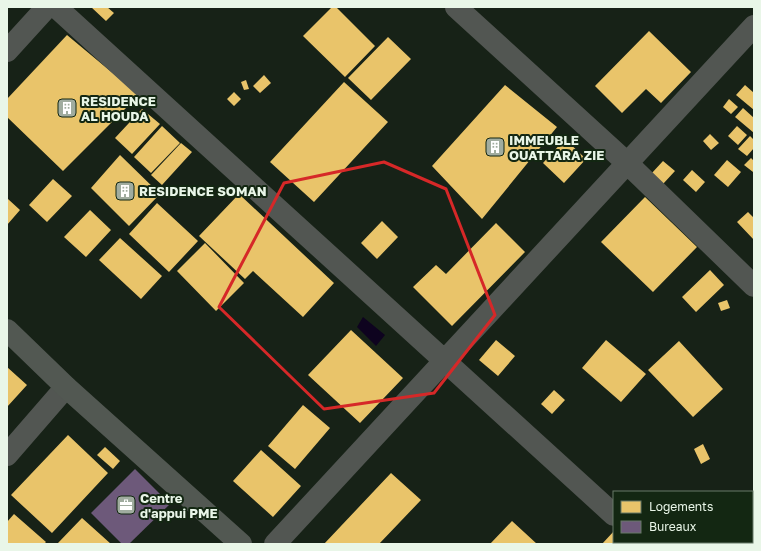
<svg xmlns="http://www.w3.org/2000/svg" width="761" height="551" font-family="'Golos Text',sans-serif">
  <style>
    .water { fill: #0e031f }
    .homes { fill: #e9c46a }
    .offices { fill: #6d597a }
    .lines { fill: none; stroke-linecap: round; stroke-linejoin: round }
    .street { stroke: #525652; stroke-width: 22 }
    .secondary { stroke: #525852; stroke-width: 22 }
    .marked { fill: none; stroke: #d62828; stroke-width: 3; stroke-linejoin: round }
    .labels { text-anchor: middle; stroke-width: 4; stroke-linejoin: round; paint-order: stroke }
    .poi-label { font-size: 13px; font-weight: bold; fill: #e9f6e8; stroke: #132712; text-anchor: start }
  </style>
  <rect width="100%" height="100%" fill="#172217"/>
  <!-- water -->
  <path class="water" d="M 363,317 L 385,335 L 376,346 L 357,327 Z"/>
  <!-- homes -->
  <path class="homes" d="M 91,7 L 107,7 L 114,13 L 106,21 Z
    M 332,7 L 336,7 L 375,46 L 345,77 L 303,36 Z
    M 649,31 L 691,72 L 661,103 L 646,89 L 622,113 L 595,86 Z
    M 67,35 L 139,95 L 63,171 L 7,117 L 7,99 Z
    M 388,37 L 411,59 L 371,100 L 348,78 Z
    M 264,75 L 271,83 L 260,93 L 253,86 Z
    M 246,80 L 249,89 L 244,90 L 241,82 Z
    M 344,82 L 388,122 L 314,202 L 270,162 Z
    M 505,85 L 557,127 L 482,219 L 432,166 Z
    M 745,85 L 754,93 L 754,110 L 736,95 Z
    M 234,92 L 241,99 L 234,106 L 227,99 Z
    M 729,99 L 738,107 L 731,114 L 723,107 Z
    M 743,108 L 754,118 L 754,133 L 735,117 Z
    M 142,109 L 160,124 L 132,154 L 115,138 Z
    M 162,126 L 180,143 L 151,173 L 134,157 Z
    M 737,126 L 747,135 L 738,145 L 728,136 Z
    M 710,134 L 719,143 L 711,150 L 703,141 Z
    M 750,136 L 754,140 L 754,148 L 747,156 L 738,149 Z
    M 565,139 L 586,159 L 564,183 L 543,163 Z
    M 181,143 L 192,152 L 162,185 L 151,175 Z
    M 120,155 L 160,194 L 129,226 L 91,188 Z
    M 751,158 L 754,161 L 754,171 L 753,172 L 744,165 Z
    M 727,160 L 741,172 L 728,187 L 714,175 Z
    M 663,161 L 675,171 L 663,184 L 651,174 Z
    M 692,170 L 705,182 L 696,192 L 683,180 Z
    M 53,179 L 72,196 L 47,222 L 29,205 Z
    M 239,194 L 334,283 L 303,317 L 253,271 L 245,279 L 199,236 Z
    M 645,197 L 697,247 L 653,292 L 601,242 Z
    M 8,199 L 20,210 L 7,225 L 7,200 Z
    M 157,203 L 198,241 L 169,272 L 129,234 Z
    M 90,210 L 111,230 L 86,257 L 64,237 Z
    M 748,212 L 754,218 L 754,240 L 737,222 Z
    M 382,221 L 398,237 L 377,259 L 361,243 Z
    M 496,223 L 525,252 L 452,326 L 413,287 L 436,265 L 446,274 Z
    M 120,238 L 162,276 L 141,299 L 99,260 Z
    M 205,243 L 244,283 L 216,311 L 177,271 Z
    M 710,270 L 724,285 L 696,312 L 682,297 Z
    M 727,300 L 730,308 L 721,311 L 718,303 Z
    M 351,330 L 403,378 L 360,423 L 308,375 Z
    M 496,340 L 515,356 L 498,376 L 479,360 Z
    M 606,340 L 646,374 L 621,402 L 582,368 Z
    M 679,341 L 723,389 L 693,417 L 648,370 Z
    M 7,367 L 27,385 L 7,407 Z
    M 554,390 L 565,400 L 552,414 L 541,404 Z
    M 303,405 L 330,428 L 295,469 L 268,446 Z
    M 68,435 L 108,473 L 52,533 L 11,495 Z
    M 703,444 L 710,459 L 701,464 L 694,449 Z
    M 105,447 L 120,461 L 113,469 L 97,455 Z
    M 261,450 L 301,486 L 273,517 L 233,481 Z
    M 391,473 L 421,500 L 379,544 L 324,544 Z
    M 14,514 L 46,542 L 44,544 L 7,544 L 7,522 Z
    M 82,518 L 111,544 L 58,543 Z
    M 512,521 L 537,544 L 490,544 Z
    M 614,531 L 614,542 L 629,542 L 631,544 L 602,544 Z"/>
  <!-- offices -->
  <path class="offices" d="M 135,469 L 170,504 L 129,544 L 122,544 L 91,513 Z"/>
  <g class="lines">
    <!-- street -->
    <path class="street" d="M 56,7 L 614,515
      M 456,7 L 627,163 L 754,286
      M 7,51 L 47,7
      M 7,455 L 66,387
      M 644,542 L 646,544
      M 275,544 L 754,26"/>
    <!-- secondary -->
    <path class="secondary" d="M 7,330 L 66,387 L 241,544"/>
  </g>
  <!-- marked area -->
  <path class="marked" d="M 384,162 L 446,189 L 495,315 L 434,393 L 324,409 L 219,307 L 284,183 Z"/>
  <!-- icons -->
  <defs>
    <symbol id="building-square" viewBox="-11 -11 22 22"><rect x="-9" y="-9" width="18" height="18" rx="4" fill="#a0ac9f" stroke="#132712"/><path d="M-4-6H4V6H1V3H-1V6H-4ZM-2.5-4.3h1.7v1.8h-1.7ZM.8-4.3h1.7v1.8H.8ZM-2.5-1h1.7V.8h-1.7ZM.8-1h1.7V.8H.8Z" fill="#fff"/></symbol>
    <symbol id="office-square" viewBox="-11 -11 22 22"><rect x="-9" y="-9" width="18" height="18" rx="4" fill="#a0ac9f" stroke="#132712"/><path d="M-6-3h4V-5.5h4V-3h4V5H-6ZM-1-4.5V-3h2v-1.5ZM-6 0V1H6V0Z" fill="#fff"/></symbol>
  </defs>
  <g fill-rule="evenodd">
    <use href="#building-square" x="56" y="97" width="22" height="22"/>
    <use href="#building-square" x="484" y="136" width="22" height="22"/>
    <use href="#building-square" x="114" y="180" width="22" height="22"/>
    <use href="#office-square" x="115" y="494" width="22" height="22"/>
  </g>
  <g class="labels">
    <!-- poi labels -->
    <g class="poi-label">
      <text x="81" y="106">RESIDENCE<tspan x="81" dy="15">AL HOUDA</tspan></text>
      <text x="509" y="145">IMMEUBLE<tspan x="509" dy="15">OUATTARA ZIE</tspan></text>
      <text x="139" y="196">RESIDENCE SOMAN</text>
      <text x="140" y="503">Centre<tspan x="140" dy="15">d'appui PME</tspan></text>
    </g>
  </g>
  <!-- border -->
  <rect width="761" height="551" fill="none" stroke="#e9f6e8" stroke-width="16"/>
  <!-- legend -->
  <rect x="613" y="491" width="140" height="52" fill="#132712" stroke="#697a68"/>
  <rect x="621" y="501" width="20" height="12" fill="#e9c46a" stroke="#697a68"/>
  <text x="649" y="511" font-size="12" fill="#e9f6e8">Logements</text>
  <rect x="621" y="521" width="20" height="12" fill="#6d597a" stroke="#697a68"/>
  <text x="649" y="531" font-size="12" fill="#e9f6e8">Bureaux</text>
</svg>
